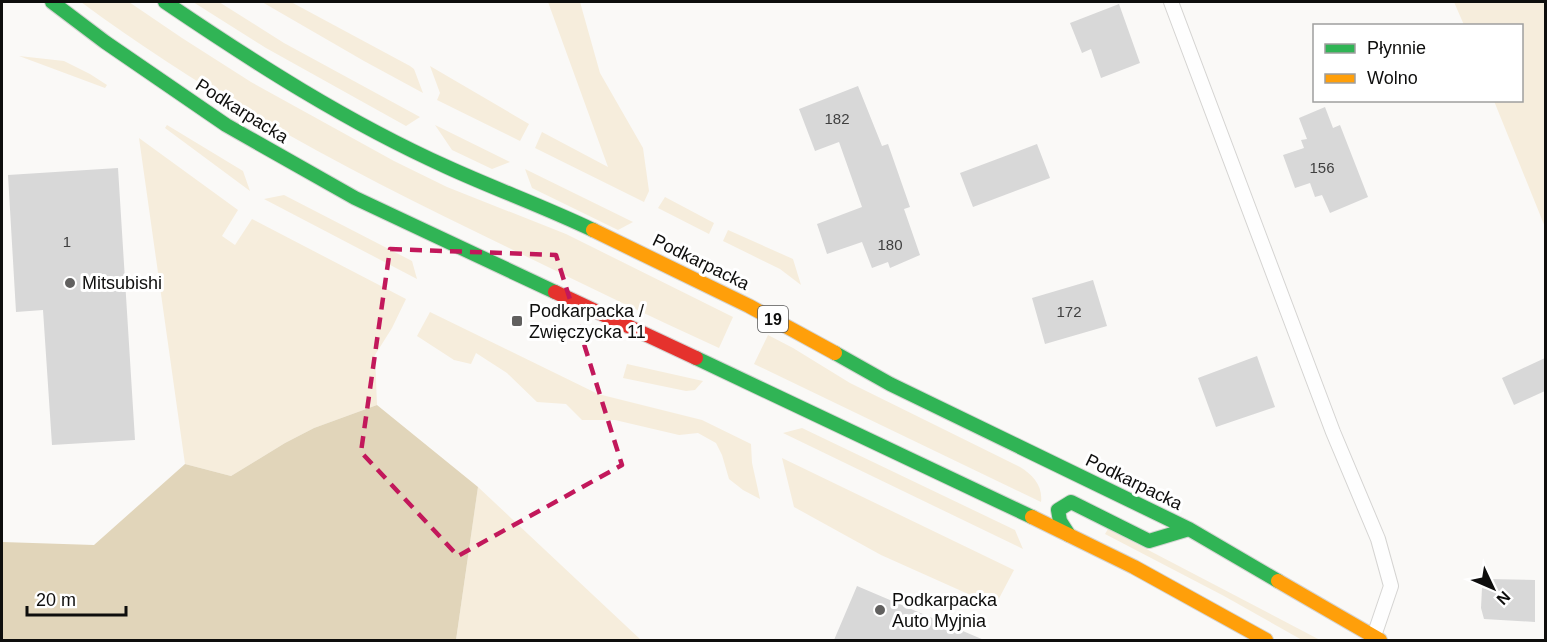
<svg xmlns="http://www.w3.org/2000/svg" width="1547" height="642" font-family="Helvetica,sans-serif">
  <style>
    .green { fill: #f6eddc }
    .forest { fill: #e1d5ba }
    .building { fill: #d8d8d8 }
    .lines { fill: none; stroke-linecap: round; stroke-linejoin: round }
    .lane-casing { stroke: #d5d4d2; stroke-width: 16 }
    .fast-casing { stroke: #d5d4d2; stroke-width: 16 }
    .slow-casing { stroke: #d5d4d2; stroke-width: 16 }
    .jam-casing { stroke: #d5d4d2; stroke-width: 16 }
    .lane { stroke: #fefefe; stroke-width: 14 }
    .fast { stroke: #30b455; stroke-width: 14 }
    .slow { stroke: #ff9f0a; stroke-width: 14 }
    .jam { stroke: #e5322d; stroke-width: 14 }
    .marked { fill: none; stroke: #c2185b; stroke-width: 4.5; stroke-dasharray: 12 8; stroke-linejoin: round }
    .poi-dot { fill: #61605f; stroke: #fff; stroke-width: 2 }
    .labels { text-anchor: middle; stroke-width: 6; stroke-linejoin: round; paint-order: stroke }
    .number-label { font-size: 15px; fill: #404040 }
    .shield { fill: #fff; stroke: #565656; stroke-width: 1.5 }
    .shield-label { font-size: 16px; font-weight: bold; fill: #0e0e0d }
    .street-label { font-size: 18px; fill: #0e0e0d; stroke: #fff }
    .poi-label { font-size: 18px; fill: #0e0e0d; stroke: #fff; text-anchor: start }
  </style>
  <rect width="100%" height="100%" fill="#faf9f7"/>
  <!-- green -->
  <path class="green" d="M 81,2 L 129,2 L 182,38 L 251,82 L 394,161 L 447,187 L 566,234 L 733,317 L 719,348 C 648,316 579,282 509,248 C 361,177 214,101 81,2 Z
    M 193,2 L 219,2 L 284,43 L 420,117 L 406,126 L 266,48 Z
    M 262,2 L 291,2 L 410,66 L 414,69 L 423,93 L 364,61 Z
    M 548,2 L 580,2 L 600,73 L 643,148 L 649,191 L 644,202 L 535,148 L 542,132 L 608,167 Z
    M 1454,2 L 1545,2 L 1545,227 L 1494,101 L 1522,100 L 1522,26 L 1464,25 Z
    M 19,56 L 64,61 L 90,74 L 107,85 L 105,88 Z
    M 430,66 L 529,124 L 520,141 L 437,100 L 440,93 Z
    M 167,125 L 243,171 L 250,191 L 165,128 Z
    M 435,125 L 510,162 L 492,169 L 452,150 Z
    M 139,138 L 238,210 L 222,236 L 235,245 L 252,219 L 406,299 L 392,328 L 375,355 L 377,405 L 314,428 L 285,443 L 231,476 L 185,464 Z
    M 525,169 L 633,222 L 618,230 L 532,188 Z
    M 284,195 L 412,261 L 417,279 L 264,199 Z
    M 665,197 L 714,223 L 709,234 L 658,208 Z
    M 728,230 L 793,259 L 801,285 L 780,269 L 723,241 Z
    M 430,312 L 598,394 L 702,420 L 751,444 L 752,463 L 760,499 L 743,490 L 729,479 L 722,455 L 716,443 L 698,433 L 679,435 L 615,420 L 582,420 L 566,404 L 537,402 L 507,373 L 476,353 L 471,364 L 454,360 L 417,336 Z
    M 768,335 L 793,348 L 850,383 L 1020,467 C 1033,475 1043,486 1041,502 L 754,364 Z
    M 627,364 L 703,381 L 695,390 L 686,391 L 623,378 Z
    M 802,428 L 1015,530 L 1023,549 L 783,433 Z
    M 782,458 L 1014,570 L 995,606 L 881,555 L 794,507 Z
    M 478,487 L 641,640 L 456,640 Z
    M 1108,529 L 1320,640 L 1302,640 L 1224,596 L 1105,534 Z"/>
  <!-- forest -->
  <path class="forest" d="M 377,405 L 478,487 L 456,640 L 2,640 L 2,542 L 94,545 L 185,464 L 231,476 L 285,443 L 314,428 Z"/>
  <!-- building -->
  <path class="building" d="M 1119,4 L 1140,63 L 1101,78 L 1091,49 L 1082,53 L 1070,23 Z
    M 858,86 L 882,146 L 888,144 L 910,207 L 904,209 L 920,255 L 890,268 L 888,262 L 872,268 L 862,242 L 827,254 L 817,224 L 862,207 L 839,142 L 815,151 L 799,109 Z
    M 1325,107 L 1333,128 L 1340,125 L 1368,197 L 1330,213 L 1322,195 L 1315,197 L 1310,183 L 1295,188 L 1283,155 L 1304,148 L 1301,140 L 1307,139 L 1299,118 Z
    M 1037,144 L 1050,178 L 973,207 L 960,173 Z
    M 118,168 L 135,440 L 52,445 L 43,310 L 16,312 L 8,175 Z
    M 1093,280 L 1107,326 L 1045,344 L 1032,298 Z
    M 1257,356 L 1275,407 L 1216,427 L 1198,378 Z
    M 1545,358 L 1545,391 L 1514,405 L 1502,378 Z
    M 1488,579 L 1535,580 L 1535,622 L 1484,619 L 1481,608 L 1482,588 L 1488,589 Z
    M 857,586 L 984,640 L 834,640 Z"/>
  <g class="lines">
    <defs>
      <path id="lane" d="M 1171,2 L 1333,432 L 1378,539 L 1391,586 L 1374,636"/>
      <path id="fast" d="M 52,2 L 105,42 L 226,125 L 355,198 L 555,292
        M 165,2 C 255,63 347,122 447,167 C 495,189 545,207 593,230
        M 835,353 L 890,384 L 1189,529 L 1278,581
        M 696,358 L 1032,517
        M 1069,535 L 1060,521 L 1058,510 L 1071,502 L 1149,541 L 1189,529"/>
      <path id="slow" d="M 593,230 L 749,306 L 835,353
        M 1032,517 L 1134,567 L 1266,640
        M 1278,581 L 1380,640"/>
      <path id="jam" d="M 555,292 L 696,358"/>
    </defs>
    <!-- lane casing -->
    <use href="#lane" class="lane-casing"/>
    <!-- fast casing -->
    <use href="#fast" class="fast-casing"/>
    <!-- slow casing -->
    <use href="#slow" class="slow-casing"/>
    <!-- jam casing -->
    <use href="#jam" class="jam-casing"/>
    <!-- lane -->
    <use href="#lane" class="lane"/>
    <!-- fast -->
    <use href="#fast" class="fast"/>
    <!-- slow -->
    <use href="#slow" class="slow"/>
    <!-- jam -->
    <use href="#jam" class="jam"/>
  </g>
  <!-- marked area -->
  <path class="marked" d="M 390,249 L 556,255 L 622,465 L 458,556 L 361,452 Z"/>
  <!-- markers -->
  <g class="poi-dot">
    <circle cx="70" cy="283" r="6"/>
    <rect x="511" y="315" width="12" height="12" rx="3"/>
    <circle cx="880" cy="610" r="6"/>
  </g>
  <g class="labels">
    <!-- number labels -->
    <g class="number-label">
      <text x="837" y="124">182</text>
      <text x="1322" y="173">156</text>
      <text x="67" y="247">1</text>
      <text x="890" y="250">180</text>
      <text x="1069" y="317">172</text>
    </g>
    <!-- shield labels -->
    <rect class="shield" x="758" y="306" width="30" height="26" rx="4.5"/>
    <g class="shield-label">
      <text x="773" y="325">19</text>
    </g>
    <!-- street labels -->
    <g class="street-label">
      <text transform="translate(242 111) rotate(32)" y="6">Podkarpacka</text>
      <text transform="translate(701 262) rotate(26)" y="6">Podkarpacka</text>
      <text transform="translate(1134 482) rotate(26)" y="6">Podkarpacka</text>
    </g>
    <!-- poi labels -->
    <g class="poi-label">
      <text x="82" y="289">Mitsubishi</text>
      <text x="529" y="317">Podkarpacka /<tspan x="529" dy="21">Zwięczycka 11</tspan></text>
      <text x="892" y="606">Podkarpacka<tspan x="892" dy="21">Auto Myjnia</tspan></text>
    </g>
  </g>
  <!-- border -->
  <rect width="1547" height="642" fill="none" stroke="#0e0e0d" stroke-width="6"/>
  <!-- legend -->
  <rect x="1313" y="24" width="210" height="78" fill="#ffffff" stroke="#9f9f9e" stroke-width="1.5"/>
  <rect x="1325" y="44" width="30" height="9" fill="#30b455" stroke="#9f9f9e" stroke-width="1.5"/>
  <text x="1367" y="54" font-size="18" fill="#0e0e0d">Płynnie</text>
  <rect x="1325" y="74" width="30" height="9" fill="#ff9f0a" stroke="#9f9f9e" stroke-width="1.5"/>
  <text x="1367" y="84" font-size="18" fill="#0e0e0d">Wolno</text>
  <!-- north arrow -->
  <g transform="translate(1493 588) rotate(134)" stroke="#ffffff" stroke-width="4.5" paint-order="stroke">
  <path d="M0-4.5L10 22L0 15L-10 22Z" fill="#0e0e0d"/>
  <text y="-9" font-size="16" font-weight="bold" text-anchor="middle" fill="#0e0e0d">N</text>
  </g>
  <!-- scale -->
  <path d="M27 606v9h99v-9" fill="none" stroke="#0e0e0d" stroke-width="3"/>
  <text x="36" y="606" font-size="18" fill="#0e0e0d" stroke="#ffffff" stroke-width="4.5" paint-order="stroke">20 m</text>
</svg>
